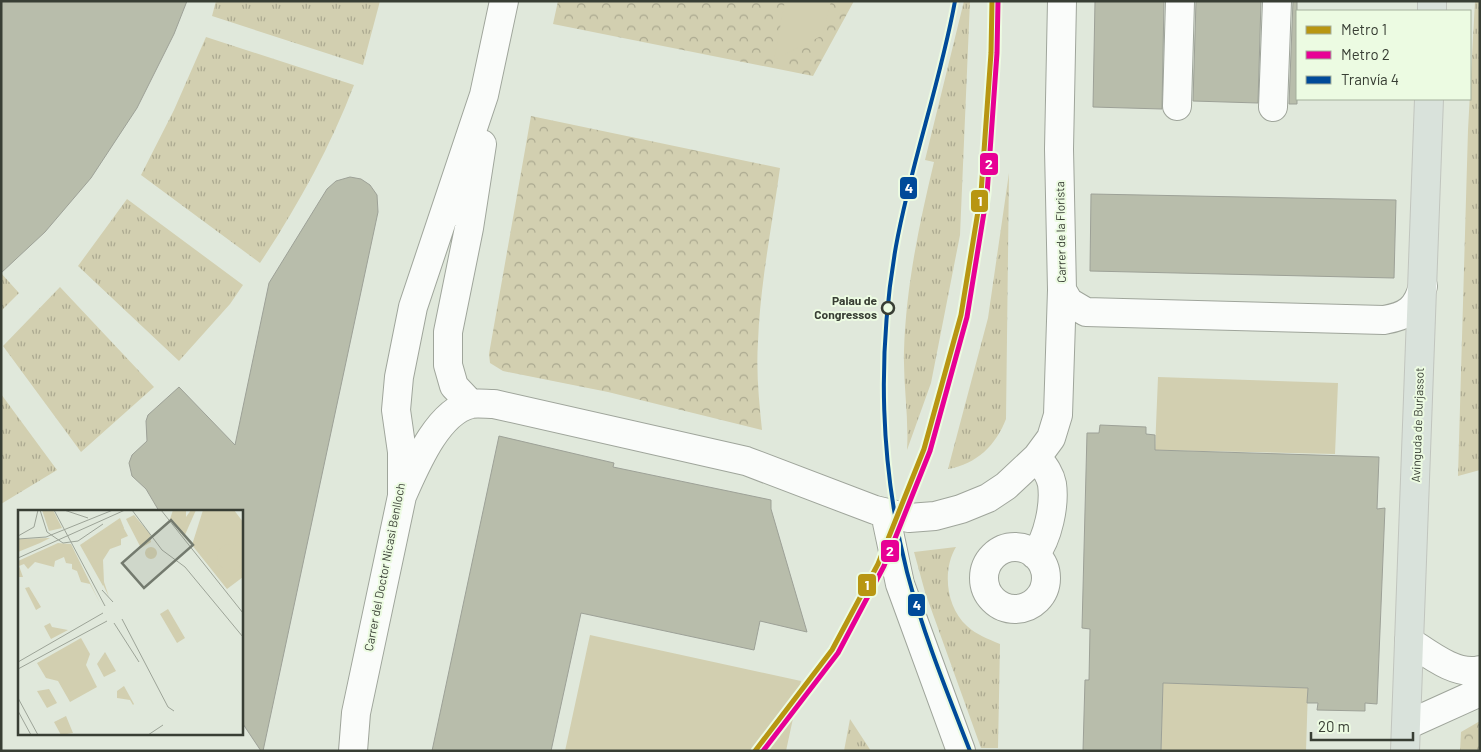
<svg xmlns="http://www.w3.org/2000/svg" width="1481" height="752" font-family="Barlow,sans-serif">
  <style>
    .grass { fill: url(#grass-tufts) }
    .park { fill: url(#park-crowns) }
    .pitch { fill: #d2cfb0 }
    .building { fill: #b8bdab; stroke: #9da197 }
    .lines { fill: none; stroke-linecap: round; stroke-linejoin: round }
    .minor-casing { stroke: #9fa59b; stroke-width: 30 }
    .major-casing { stroke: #c1c5be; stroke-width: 30 }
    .minor { stroke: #fafcfa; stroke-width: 28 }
    .major { stroke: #d9e2db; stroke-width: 28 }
    .tram-1-casing { stroke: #ecfbe2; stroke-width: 8 }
    .tram-1 { stroke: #004a99; stroke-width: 4 }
    .metro-1-casing { stroke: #ecfbe2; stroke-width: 9 }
    .metro-2-casing { stroke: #ecfbe2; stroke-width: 9 }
    .metro-1 { stroke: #b89612; stroke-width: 5 }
    .metro-2 { stroke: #e70095; stroke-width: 5 }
    .stop-dot { fill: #ecfbe2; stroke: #383e34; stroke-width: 2.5 }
    .labels { text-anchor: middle; stroke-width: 4; stroke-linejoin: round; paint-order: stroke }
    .street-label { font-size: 12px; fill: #383e34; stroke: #ecfbe2 }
    .stop-label { font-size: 12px; font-weight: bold; fill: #383e34; stroke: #ecfbe2; text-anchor: end }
    .inset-road { fill: none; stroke: #9da498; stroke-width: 1 }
    .view { fill: #737a6e; fill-opacity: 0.15; stroke: #737a6e; stroke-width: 2.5 }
    .inset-edge { fill: none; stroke: #383e34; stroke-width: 2.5 }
    .line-badge { stroke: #ecfbe2; stroke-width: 2 }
    .badge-label { font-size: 14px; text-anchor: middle; font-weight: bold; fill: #fff }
  </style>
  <defs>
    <pattern id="grass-tufts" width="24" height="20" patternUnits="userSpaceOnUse" patternTransform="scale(1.25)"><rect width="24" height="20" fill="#d2cfb0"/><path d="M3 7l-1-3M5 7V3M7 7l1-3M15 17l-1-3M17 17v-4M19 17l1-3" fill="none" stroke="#aba990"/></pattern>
    <pattern id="park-crowns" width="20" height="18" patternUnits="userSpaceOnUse" patternTransform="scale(1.25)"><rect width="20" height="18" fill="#d2cfb0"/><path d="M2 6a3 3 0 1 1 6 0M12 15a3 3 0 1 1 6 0" fill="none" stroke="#aba990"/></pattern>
  </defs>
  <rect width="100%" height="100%" fill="#e0e8db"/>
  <!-- grass -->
  <path class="grass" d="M 216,1 L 380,1 L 363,65 L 212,16 Z
    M 964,1 L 970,1 L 960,235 L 931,383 L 907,450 C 909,417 903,384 904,351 C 906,286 919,225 934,162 L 925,160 Z
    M 1475,1 L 1480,1 L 1480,470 L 1458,476 L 1468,130 Z
    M 206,37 L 354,85 C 330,148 297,207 260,263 L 141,175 L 174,110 Z
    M 1009,173 L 1006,419 C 996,445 977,464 948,469 L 988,318 Z
    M 127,199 L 243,285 L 230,304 L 179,361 L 78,266 Z
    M 1,273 L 19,293 L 1,311 Z
    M 60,287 L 154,387 L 81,452 L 3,346 Z
    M 1,394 L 57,470 L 1,504 Z
    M 956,547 C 942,570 946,607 967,626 C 977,635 988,639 1000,644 L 998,748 L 981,748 L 925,592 L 914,552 Z
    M 850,719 L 871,751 L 844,751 Z"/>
  <!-- park -->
  <path class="park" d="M 558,1 L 854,1 L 813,76 L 553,24 Z
    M 531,116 L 780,168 C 772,226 760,284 758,342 C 756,372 759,401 762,430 L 608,392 L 503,371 L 490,363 L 489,354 Z
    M 1480,721 L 1480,751 L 1460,751 L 1461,732 Z"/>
  <!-- pitch -->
  <path class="pitch" d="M 785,1 L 831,1 L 823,35 L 774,60 Z
    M 1158,377 L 1338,383 L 1335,454 L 1155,450 Z
    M 590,635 L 801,681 L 786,751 L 565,751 Z
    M 1163,683 L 1308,688 L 1306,751 L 1161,751 Z"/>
  <!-- building -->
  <path class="building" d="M 1,1 L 187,1 L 174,34 L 137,108 L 91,178 L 45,232 L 1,273 Z
    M 1095,1 L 1164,1 L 1162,109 L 1093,107 Z
    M 1196,1 L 1261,1 L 1258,103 L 1193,101 Z
    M 1293,1 L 1297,1 L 1297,104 L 1289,104 Z
    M 350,177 L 361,179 L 370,185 L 377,195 L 378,212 L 263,751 L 261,751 L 241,721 L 241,511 L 159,511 L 146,489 L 132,476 L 129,463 L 132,455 L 147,441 L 146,421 L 148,415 L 179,387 L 235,445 L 269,283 L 327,189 L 336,181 Z
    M 1091,194 L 1396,200 L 1394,278 L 1090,271 Z
    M 1100,425 L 1146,427 L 1146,434 L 1155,435 L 1155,450 L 1379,457 L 1377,509 L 1385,508 L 1377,704 L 1365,703 L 1365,711 L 1317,710 L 1318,703 L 1307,703 L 1308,688 L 1163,683 L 1161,751 L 1083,751 L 1085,680 L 1089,680 L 1090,629 L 1082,628 L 1087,433 L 1099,433 Z
    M 499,436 L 614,463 L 613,467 L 771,500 L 771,509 L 807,632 L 760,621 L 754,650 L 581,613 L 551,751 L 432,751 Z"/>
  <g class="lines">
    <defs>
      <path id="minor" d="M 1177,106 L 1180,1
        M 1273,107 L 1277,1
        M 1062,290 L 1069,302 L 1086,312 L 1384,320 C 1407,316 1417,309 1423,286
        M 471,404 L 454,386 L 448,365 L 448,332 L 469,228 L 482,144
        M 402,496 C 415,467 437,412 471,404 C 477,403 487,404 494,404 L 746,461 L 875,510 L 909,518 L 935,516 L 961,509 L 988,498 L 1006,486 L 1037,457 L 1051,438 L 1058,415 L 1062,290 L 1059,149 L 1062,1
        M 885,513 L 900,584 L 961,751
        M984 578a31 31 0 1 1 62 0a31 31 0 1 1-62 0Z
        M 1035,555 C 1048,538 1055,505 1052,484 C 1050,473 1043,465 1037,457
        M 1409,641 C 1429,654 1456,676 1480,670
        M 1407,725 L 1480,692
        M 353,751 L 356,713 L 402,496 L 402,452 L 396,410 L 399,377 L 413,307 L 484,95 L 504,1"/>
      <path id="major" d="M 1432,11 L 1432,1
        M 1405,751 L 1429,99"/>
    </defs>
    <!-- minor casing -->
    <use href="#minor" class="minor-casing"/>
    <!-- major casing -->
    <use href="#major" class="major-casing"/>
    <!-- minor -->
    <use href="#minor" class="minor"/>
    <!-- major -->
    <use href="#major" class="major"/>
    <defs>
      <path id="tram-1" d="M 955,1 C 940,84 911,163 896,246 C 877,354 880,466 907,572 C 923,633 947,692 970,751"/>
    </defs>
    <!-- tram-1 casing -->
    <use href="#tram-1" class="tram-1-casing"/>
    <!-- tram-1 -->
    <use href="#tram-1" class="tram-1"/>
    <defs>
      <path id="metro-1" d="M 755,751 L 832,650 L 878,564 L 924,449 L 961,315 L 981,193 L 991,53 L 992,1"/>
      <path id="metro-2" d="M 763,751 L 838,653 L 884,566 L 930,451 L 967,317 L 987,194 L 997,53 L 998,1"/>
    </defs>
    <!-- metro-1 casing -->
    <use href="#metro-1" class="metro-1-casing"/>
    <!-- metro-2 casing -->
    <use href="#metro-2" class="metro-2-casing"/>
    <!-- metro-1 -->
    <use href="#metro-1" class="metro-1"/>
    <!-- metro-2 -->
    <use href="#metro-2" class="metro-2"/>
  </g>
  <!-- markers -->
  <circle class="stop-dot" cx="888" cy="308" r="6"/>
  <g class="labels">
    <!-- street labels -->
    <g class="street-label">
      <text transform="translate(1061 232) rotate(-91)" y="4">Carrer de la Florista</text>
      <text transform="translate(1418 425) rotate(-88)" y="4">Avinguda de Burjassot</text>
      <text transform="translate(385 567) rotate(-79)" y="4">Carrer del Doctor Nicasi Benlloch</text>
    </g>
    <!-- stop labels -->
    <g class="stop-label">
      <text x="877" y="305">Palau de<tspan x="877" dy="14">Congressos</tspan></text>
    </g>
  </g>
  <!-- overview -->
  <g transform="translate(18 510)">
    <rect width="225" height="225" fill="#e0e8db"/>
    <path d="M 24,0 L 35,0 L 44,18 L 31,21 ZM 155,0 L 168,0 L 168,7 L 173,0 L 178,0 L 166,27 L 152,9 ZM 102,8 L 106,18 L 83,25 L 85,76 L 62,35 ZM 32,28 L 22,33 L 0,42 L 0,29 ZM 40,33 L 53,34 L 82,93 L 72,74 L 63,72 L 59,61 L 54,59 L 54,54 L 48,53 L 46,47 L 37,51 L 36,57 L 17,52 L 10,59 L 6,54 L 1,56 L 5,67 L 0,67 L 0,51 ZM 11,77 L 23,97 L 18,100 L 7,78 ZM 106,176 L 116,194 L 115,195 L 112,190 L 99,188 L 99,181 Z" fill="#d2cfb0"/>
    <path d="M 185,0 L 216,0 L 225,12 L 225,67 L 209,79 L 174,35 ZM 116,5 L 132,24 L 133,32 L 123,38 L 108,9 ZM 104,15 L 110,26 L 103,29 L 103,35 L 92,39 L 85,50 L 86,72 L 91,87 L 70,44 L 72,36 L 78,25 ZM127 43a6 6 0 1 1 12 0a6 6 0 1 1-12 0ZM 150,99 L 167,128 L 159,133 L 142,104 ZM 32,113 L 34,117 L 50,120 L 33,129 L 26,116 ZM 63,128 L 72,144 L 68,155 L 79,177 L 52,192 L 40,171 L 28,168 L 19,153 Z" fill="#d2cfb0"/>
    <path d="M 87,142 L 98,161 L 86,167 L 79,154 ZM 31,179 L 39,193 L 29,198 L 19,181 ZM 48,206 L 55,223 L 43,225 L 36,212 Z" fill="#d2cfb0"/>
    <path d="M199 47a13 13 0 1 1 26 0a13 13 0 1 1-26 0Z" fill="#d2cfb0"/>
    <path class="inset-road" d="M 22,0 L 29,22 L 45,33 L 60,31 L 85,14M 36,0 L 87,96M 46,0 L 70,8M 114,0 L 144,40 L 167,57 L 225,127M 143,0 L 225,103M 0,26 L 16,17 L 20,0M 0,29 L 28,27 L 95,0M 0,48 L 107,0M 84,80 L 95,92M 104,109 L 150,197 L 156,201M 96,113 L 121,152M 0,152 L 85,103M 0,159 L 89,111M 0,188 L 20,225M 0,201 L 13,225M 130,225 L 145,215"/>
    <path class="view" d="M 153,10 L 175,35 L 126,78 L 104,53 Z"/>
    <rect width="225" height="225" class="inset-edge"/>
  </g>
  <g class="line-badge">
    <rect x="979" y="152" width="20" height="24" rx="5" fill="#e70095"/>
    <rect x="899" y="176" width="19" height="24" rx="5" fill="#004a99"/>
    <rect x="970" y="189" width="19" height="24" rx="5" fill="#b89612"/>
    <rect x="880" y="539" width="20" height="24" rx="5" fill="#e70095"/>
    <rect x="857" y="573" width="20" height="24" rx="5" fill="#b89612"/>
    <rect x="907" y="593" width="19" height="24" rx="5" fill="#004a99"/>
  </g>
  <g class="badge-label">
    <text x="989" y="169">2</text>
    <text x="909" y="193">4</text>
    <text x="980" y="206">1</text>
    <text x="890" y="556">2</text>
    <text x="867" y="590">1</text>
    <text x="917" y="610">4</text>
  </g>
  <!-- border -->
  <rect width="1481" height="752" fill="none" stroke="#383e34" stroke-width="5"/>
  <!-- legend -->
  <rect x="1296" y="10" width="175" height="90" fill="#ecfbe2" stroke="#a4af9c"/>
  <rect x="1306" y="26" width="25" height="8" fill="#b89612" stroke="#a4af9c"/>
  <text x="1341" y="35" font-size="15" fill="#383e34">Metro 1</text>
  <rect x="1306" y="51" width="25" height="8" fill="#e70095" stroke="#a4af9c"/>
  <text x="1341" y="60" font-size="15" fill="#383e34">Metro 2</text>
  <rect x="1306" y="76" width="25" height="8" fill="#004a99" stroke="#a4af9c"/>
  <text x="1341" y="85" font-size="15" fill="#383e34">Tranvía 4</text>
  <!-- scale -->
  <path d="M1311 732v8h102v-8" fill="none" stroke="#383e34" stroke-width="2.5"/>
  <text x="1318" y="732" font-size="15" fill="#383e34" stroke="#ecfbe2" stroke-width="4" paint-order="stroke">20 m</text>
</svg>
